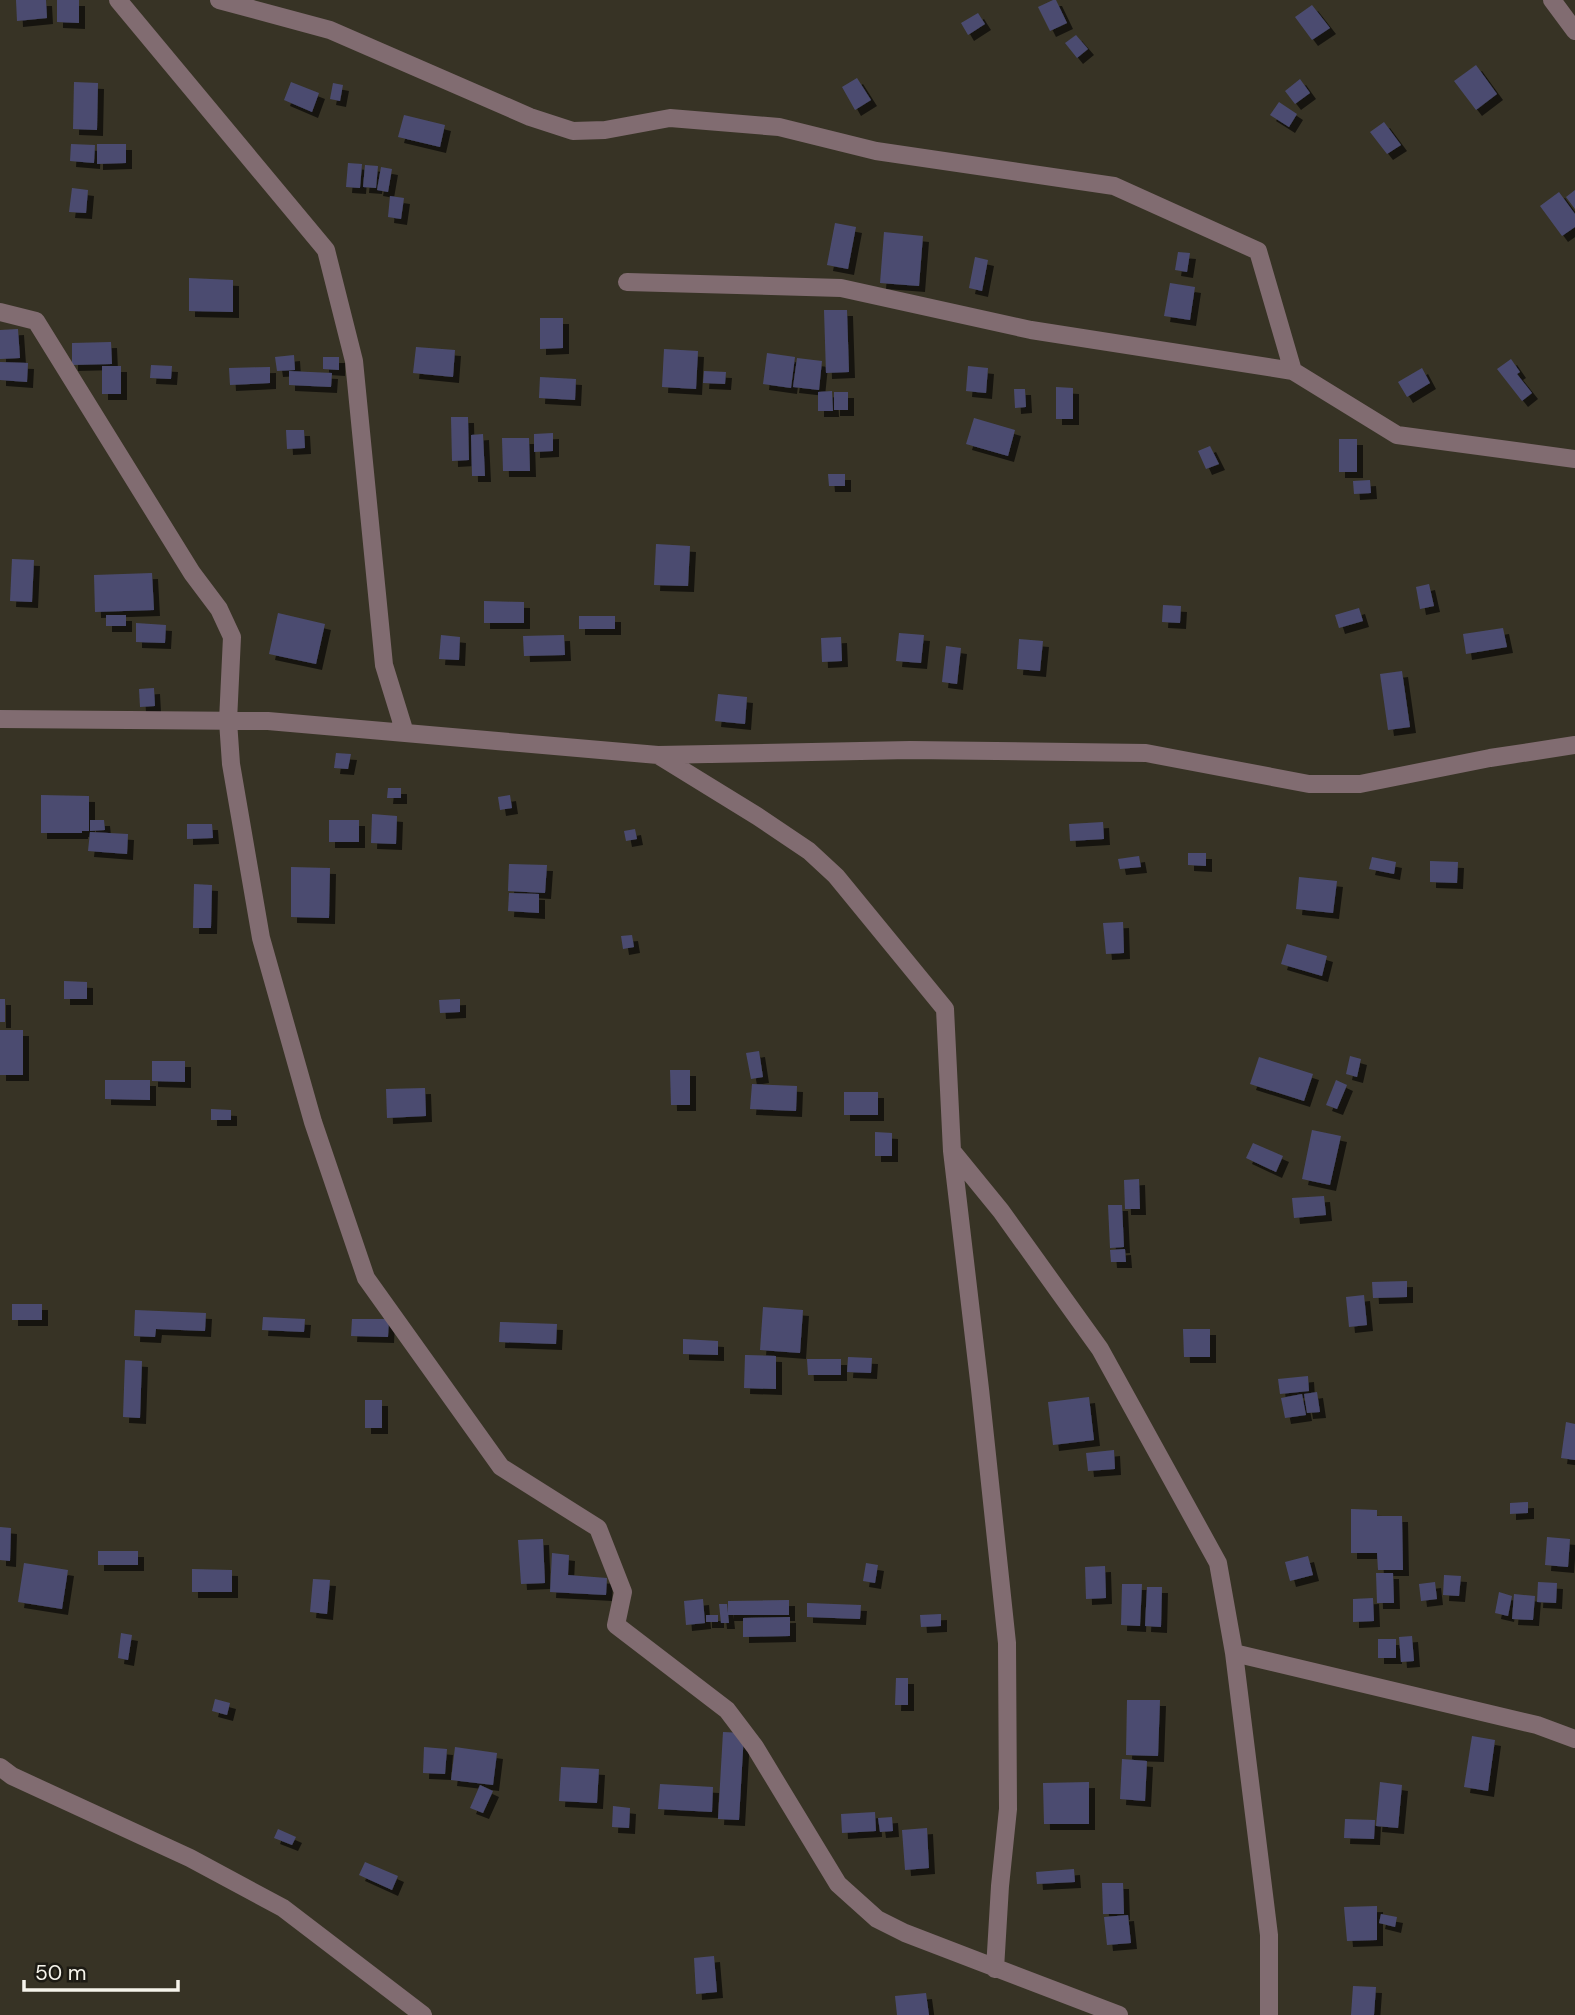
<svg xmlns="http://www.w3.org/2000/svg" width="1575" height="2015" font-family="'DM Sans',sans-serif">
  <style>
    .building { fill: #4b4c70; filter: url(#shadow) }
    .lines { fill: none; stroke-linecap: round; stroke-linejoin: round }
    .minor { stroke: #816c71; stroke-width: 18 }
  </style>
  <defs>
    <filter id="shadow"><feDropShadow dx="6" dy="6" stdDeviation="0" flood-color="#0009"/></filter>
  </defs>
  <rect width="100%" height="100%" fill="#373325"/>
  <!-- building -->
  <path class="building" d="M 16,0 L 46,0 L 47,18 L 17,21 Z
    M 57,0 L 79,0 L 79,23 L 57,22 Z
    M 1053,0 L 1056,0 L 1067,23 L 1050,31 L 1038,7 Z
    M 1312,5 L 1330,28 L 1312,40 L 1295,17 Z
    M 978,13 L 985,24 L 968,35 L 961,23 Z
    M 1076,35 L 1088,49 L 1077,58 L 1065,43 Z
    M 1476,65 L 1497,94 L 1476,110 L 1454,81 Z
    M 857,78 L 871,100 L 855,110 L 842,87 Z
    M 1300,79 L 1310,93 L 1295,104 L 1285,91 Z
    M 74,82 L 98,83 L 97,130 L 73,129 Z
    M 291,82 L 319,93 L 312,112 L 284,100 Z
    M 333,83 L 343,85 L 340,101 L 330,99 Z
    M 1279,102 L 1297,114 L 1289,127 L 1270,115 Z
    M 404,115 L 445,125 L 440,147 L 398,137 Z
    M 1384,122 L 1401,145 L 1387,154 L 1370,132 Z
    M 71,144 L 95,145 L 94,163 L 70,161 Z
    M 97,144 L 126,144 L 126,163 L 97,164 Z
    M 348,163 L 362,164 L 360,188 L 346,187 Z
    M 365,165 L 378,166 L 376,188 L 363,187 Z
    M 381,167 L 392,169 L 388,192 L 377,190 Z
    M 72,188 L 88,190 L 86,213 L 69,212 Z
    M 1575,190 L 1575,209 L 1566,197 Z
    M 1559,192 L 1575,214 L 1575,227 L 1562,236 L 1540,206 Z
    M 390,196 L 404,198 L 401,219 L 388,217 Z
    M 835,223 L 856,227 L 848,269 L 827,265 Z
    M 884,232 L 923,236 L 919,286 L 880,283 Z
    M 1178,252 L 1190,253 L 1187,272 L 1175,270 Z
    M 975,257 L 988,260 L 982,291 L 969,288 Z
    M 189,278 L 233,280 L 233,312 L 189,311 Z
    M 1170,283 L 1195,287 L 1190,320 L 1164,316 Z
    M 824,310 L 847,310 L 849,372 L 826,373 Z
    M 540,318 L 563,318 L 563,348 L 540,349 Z
    M 18,329 L 20,358 L 0,359 L 0,330 Z
    M 111,342 L 112,364 L 72,365 L 72,343 Z
    M 416,347 L 455,350 L 453,377 L 413,373 Z
    M 664,349 L 698,351 L 696,389 L 662,387 Z
    M 767,353 L 795,357 L 791,388 L 763,384 Z
    M 294,355 L 295,370 L 277,371 L 275,357 Z
    M 323,357 L 339,357 L 339,370 L 323,369 Z
    M 797,358 L 822,361 L 819,390 L 793,387 Z
    M 1511,359 L 1520,372 L 1517,374 L 1532,393 L 1522,401 L 1497,369 Z
    M 0,362 L 28,363 L 27,382 L 0,380 Z
    M 151,365 L 172,366 L 171,379 L 150,378 Z
    M 102,366 L 121,366 L 121,394 L 102,394 Z
    M 968,366 L 988,368 L 986,393 L 966,391 Z
    M 270,367 L 270,383 L 230,385 L 229,368 Z
    M 1422,368 L 1430,383 L 1407,397 L 1398,382 Z
    M 289,371 L 332,373 L 331,387 L 289,385 Z
    M 704,371 L 726,372 L 725,384 L 703,383 Z
    M 540,377 L 576,379 L 575,400 L 539,398 Z
    M 1056,387 L 1073,388 L 1073,419 L 1056,419 Z
    M 1014,389 L 1025,389 L 1026,407 L 1015,408 Z
    M 832,391 L 833,411 L 818,411 L 818,392 Z
    M 834,392 L 848,392 L 848,410 L 834,410 Z
    M 451,417 L 468,417 L 469,460 L 452,461 Z
    M 974,418 L 1015,430 L 1008,456 L 966,444 Z
    M 286,430 L 304,430 L 305,448 L 287,449 Z
    M 553,433 L 553,451 L 534,452 L 534,434 Z
    M 483,434 L 485,476 L 472,476 L 471,435 Z
    M 502,438 L 529,438 L 530,471 L 503,471 Z
    M 1339,439 L 1357,439 L 1357,472 L 1339,472 Z
    M 1210,446 L 1219,464 L 1206,469 L 1198,451 Z
    M 828,474 L 845,474 L 845,486 L 829,486 Z
    M 1370,480 L 1371,493 L 1354,494 L 1353,481 Z
    M 656,544 L 690,546 L 688,586 L 654,585 Z
    M 12,559 L 34,560 L 32,602 L 10,601 Z
    M 152,573 L 154,610 L 95,612 L 94,575 Z
    M 1429,584 L 1434,606 L 1420,609 L 1416,587 Z
    M 484,601 L 524,602 L 524,623 L 484,623 Z
    M 1163,605 L 1181,606 L 1180,623 L 1162,622 Z
    M 1359,608 L 1363,621 L 1339,628 L 1335,615 Z
    M 278,613 L 325,624 L 316,664 L 269,654 Z
    M 106,615 L 126,615 L 126,626 L 106,626 Z
    M 579,616 L 615,616 L 615,629 L 579,629 Z
    M 136,623 L 166,625 L 165,643 L 136,642 Z
    M 1503,628 L 1507,647 L 1466,654 L 1463,634 Z
    M 899,633 L 924,635 L 921,663 L 896,661 Z
    M 441,635 L 460,637 L 459,660 L 439,659 Z
    M 564,635 L 565,655 L 524,656 L 523,636 Z
    M 841,637 L 842,661 L 822,662 L 821,638 Z
    M 1019,639 L 1043,641 L 1040,671 L 1017,669 Z
    M 946,646 L 961,648 L 957,684 L 942,682 Z
    M 1402,671 L 1410,727 L 1388,730 L 1380,674 Z
    M 154,688 L 155,706 L 140,707 L 139,689 Z
    M 718,694 L 747,697 L 745,724 L 715,721 Z
    M 336,753 L 351,754 L 348,769 L 334,768 Z
    M 388,788 L 401,788 L 401,798 L 387,798 Z
    M 41,795 L 89,796 L 89,831 L 82,831 L 82,833 L 41,833 Z
    M 510,795 L 512,808 L 500,810 L 498,797 Z
    M 372,814 L 397,816 L 396,844 L 371,843 Z
    M 90,820 L 104,820 L 105,830 L 90,831 Z
    M 329,820 L 359,820 L 359,842 L 329,842 Z
    M 1103,822 L 1104,839 L 1070,841 L 1069,824 Z
    M 187,824 L 212,824 L 213,838 L 187,839 Z
    M 635,829 L 637,839 L 626,841 L 624,831 Z
    M 90,832 L 128,834 L 127,854 L 88,851 Z
    M 1188,853 L 1206,853 L 1206,866 L 1188,865 Z
    M 1139,856 L 1141,867 L 1120,869 L 1118,859 Z
    M 1372,857 L 1396,862 L 1394,874 L 1369,869 Z
    M 1430,861 L 1458,862 L 1457,883 L 1430,882 Z
    M 509,864 L 547,865 L 545,893 L 508,891 Z
    M 291,867 L 330,868 L 329,918 L 291,917 Z
    M 1299,877 L 1337,881 L 1333,913 L 1296,909 Z
    M 194,884 L 212,885 L 211,928 L 193,928 Z
    M 509,893 L 539,894 L 539,913 L 508,911 Z
    M 1123,922 L 1124,953 L 1106,954 L 1103,923 Z
    M 632,935 L 634,947 L 623,949 L 621,936 Z
    M 1287,944 L 1327,956 L 1322,976 L 1281,964 Z
    M 64,981 L 87,982 L 87,999 L 64,999 Z
    M 0,999 L 5,999 L 5,1022 L 0,1022 Z
    M 460,999 L 460,1012 L 440,1013 L 439,1000 Z
    M 0,1030 L 23,1030 L 23,1075 L 0,1075 Z
    M 759,1051 L 763,1077 L 751,1079 L 746,1053 Z
    M 1350,1056 L 1361,1059 L 1357,1077 L 1346,1074 Z
    M 1259,1057 L 1313,1074 L 1304,1101 L 1250,1084 Z
    M 152,1061 L 185,1061 L 185,1082 L 152,1081 Z
    M 670,1070 L 690,1070 L 690,1105 L 671,1105 Z
    M 105,1080 L 150,1080 L 150,1100 L 105,1099 Z
    M 1336,1080 L 1347,1085 L 1337,1109 L 1326,1105 Z
    M 752,1084 L 797,1086 L 796,1111 L 750,1109 Z
    M 425,1088 L 426,1116 L 387,1118 L 386,1089 Z
    M 844,1092 L 878,1092 L 878,1115 L 844,1115 Z
    M 211,1109 L 231,1110 L 231,1120 L 211,1120 Z
    M 1312,1130 L 1341,1136 L 1330,1185 L 1302,1179 Z
    M 875,1132 L 892,1133 L 892,1156 L 875,1156 Z
    M 1253,1143 L 1283,1156 L 1276,1172 L 1246,1158 Z
    M 1139,1179 L 1140,1209 L 1125,1209 L 1124,1180 Z
    M 1324,1196 L 1326,1215 L 1294,1218 L 1292,1198 Z
    M 1108,1205 L 1122,1205 L 1124,1247 L 1110,1248 Z
    M 1125,1249 L 1126,1262 L 1111,1262 L 1110,1250 Z
    M 1407,1281 L 1407,1297 L 1373,1298 L 1372,1282 Z
    M 1364,1295 L 1367,1325 L 1349,1327 L 1346,1297 Z
    M 12,1304 L 42,1304 L 42,1320 L 12,1320 Z
    M 763,1307 L 803,1310 L 800,1353 L 760,1350 Z
    M 135,1310 L 206,1313 L 205,1331 L 156,1329 L 155,1337 L 134,1336 Z
    M 263,1317 L 305,1319 L 304,1332 L 262,1330 Z
    M 352,1319 L 389,1319 L 388,1337 L 351,1336 Z
    M 500,1322 L 557,1324 L 556,1344 L 499,1342 Z
    M 1183,1329 L 1210,1329 L 1210,1357 L 1184,1357 Z
    M 683,1339 L 718,1341 L 718,1355 L 683,1354 Z
    M 745,1355 L 776,1356 L 776,1389 L 744,1388 Z
    M 848,1357 L 872,1358 L 871,1373 L 847,1372 Z
    M 807,1359 L 841,1359 L 841,1375 L 808,1375 Z
    M 125,1360 L 142,1361 L 140,1418 L 123,1417 Z
    M 1308,1376 L 1309,1391 L 1280,1394 L 1278,1379 Z
    M 1317,1392 L 1320,1412 L 1307,1413 L 1304,1394 Z
    M 1302,1394 L 1306,1415 L 1285,1418 L 1281,1398 Z
    M 1089,1397 L 1094,1440 L 1053,1445 L 1048,1402 Z
    M 365,1400 L 382,1400 L 382,1428 L 365,1428 Z
    M 1566,1422 L 1575,1424 L 1575,1460 L 1561,1458 Z
    M 1114,1450 L 1115,1469 L 1088,1471 L 1086,1453 Z
    M 1528,1502 L 1528,1513 L 1510,1514 L 1510,1503 Z
    M 1351,1509 L 1377,1510 L 1377,1516 L 1402,1516 L 1403,1570 L 1378,1570 L 1377,1553 L 1351,1553 Z
    M 0,1527 L 11,1528 L 10,1561 L 0,1560 Z
    M 1547,1537 L 1570,1539 L 1568,1567 L 1545,1565 Z
    M 543,1539 L 545,1583 L 521,1584 L 518,1540 Z
    M 98,1551 L 138,1551 L 138,1565 L 98,1565 Z
    M 552,1553 L 569,1555 L 568,1575 L 607,1578 L 606,1595 L 550,1592 Z
    M 1308,1556 L 1313,1575 L 1290,1581 L 1285,1562 Z
    M 24,1563 L 68,1570 L 62,1609 L 18,1602 Z
    M 866,1563 L 878,1565 L 875,1583 L 863,1581 Z
    M 1105,1566 L 1106,1598 L 1086,1599 L 1085,1567 Z
    M 192,1569 L 232,1570 L 232,1592 L 192,1592 Z
    M 1376,1573 L 1393,1573 L 1394,1603 L 1377,1603 Z
    M 1444,1575 L 1461,1576 L 1459,1596 L 1443,1595 Z
    M 313,1579 L 330,1580 L 327,1614 L 310,1612 Z
    M 1435,1582 L 1437,1599 L 1421,1601 L 1419,1584 Z
    M 1538,1582 L 1557,1583 L 1556,1603 L 1537,1602 Z
    M 1122,1584 L 1142,1584 L 1140,1626 L 1121,1625 Z
    M 1147,1587 L 1162,1587 L 1161,1627 L 1145,1626 Z
    M 1499,1592 L 1512,1596 L 1508,1616 L 1495,1613 Z
    M 1514,1594 L 1535,1596 L 1533,1620 L 1512,1619 Z
    M 1373,1598 L 1374,1621 L 1353,1622 L 1353,1599 Z
    M 703,1599 L 705,1623 L 686,1625 L 684,1601 Z
    M 789,1600 L 789,1615 L 728,1615 L 728,1601 Z
    M 807,1603 L 861,1605 L 860,1619 L 807,1617 Z
    M 719,1604 L 727,1604 L 729,1623 L 721,1623 Z
    M 941,1614 L 941,1626 L 921,1627 L 920,1615 Z
    M 706,1615 L 718,1615 L 718,1622 L 706,1622 Z
    M 790,1617 L 790,1636 L 743,1637 L 743,1618 Z
    M 121,1633 L 132,1635 L 128,1660 L 118,1658 Z
    M 1412,1636 L 1414,1661 L 1401,1662 L 1399,1637 Z
    M 1378,1639 L 1396,1639 L 1396,1658 L 1378,1658 Z
    M 896,1678 L 908,1678 L 908,1705 L 895,1705 Z
    M 215,1699 L 230,1703 L 227,1715 L 212,1711 Z
    M 1127,1700 L 1160,1700 L 1158,1756 L 1126,1755 Z
    M 723,1732 L 744,1733 L 739,1820 L 718,1819 Z
    M 1472,1736 L 1495,1740 L 1488,1791 L 1464,1787 Z
    M 424,1747 L 447,1749 L 445,1774 L 423,1773 Z
    M 455,1747 L 497,1753 L 493,1785 L 451,1780 Z
    M 1122,1759 L 1147,1761 L 1145,1801 L 1120,1799 Z
    M 561,1767 L 599,1769 L 597,1803 L 559,1801 Z
    M 1089,1782 L 1089,1824 L 1044,1824 L 1043,1783 Z
    M 1380,1782 L 1402,1785 L 1398,1828 L 1376,1826 Z
    M 660,1784 L 713,1787 L 712,1812 L 658,1809 Z
    M 480,1785 L 493,1791 L 483,1813 L 470,1808 Z
    M 613,1806 L 630,1808 L 629,1828 L 612,1827 Z
    M 875,1812 L 876,1831 L 842,1833 L 841,1814 Z
    M 892,1817 L 893,1831 L 880,1832 L 878,1818 Z
    M 1345,1819 L 1375,1820 L 1374,1839 L 1344,1838 Z
    M 927,1828 L 929,1868 L 905,1870 L 902,1830 Z
    M 278,1829 L 296,1837 L 292,1845 L 274,1838 Z
    M 365,1862 L 398,1876 L 392,1890 L 359,1875 Z
    M 1074,1869 L 1075,1882 L 1037,1884 L 1036,1872 Z
    M 1102,1883 L 1123,1883 L 1124,1914 L 1103,1914 Z
    M 1377,1906 L 1377,1940 L 1347,1941 L 1344,1907 Z
    M 1381,1914 L 1397,1917 L 1395,1927 L 1379,1923 Z
    M 1128,1915 L 1131,1943 L 1107,1945 L 1104,1917 Z
    M 714,1956 L 717,1992 L 696,1994 L 694,1958 Z
    M 1353,1986 L 1376,1987 L 1374,2015 L 1351,2015 Z
    M 926,1993 L 929,2015 L 897,2015 L 895,1996 Z"/>
  <g class="lines">
    <!-- minor -->
    <path class="minor" d="M 118,0 L 326,250 L 354,361 L 384,665 L 405,733
      M 219,0 L 330,30 L 530,117 L 573,131 L 605,130 L 670,118 L 779,127 L 876,151 L 1114,186 L 1258,251 L 1293,371
      M 1552,0 L 1575,31
      M 627,282 L 841,288 L 1031,330 L 1293,371 L 1397,435 L 1575,459
      M 0,312 L 36,321 L 192,573 L 219,609 L 232,637 L 228,721 L 231,764 L 261,938 L 313,1122 L 366,1278 L 501,1467 L 598,1528 L 623,1592 L 616,1625 L 727,1710 L 755,1747 L 838,1884 L 877,1919 L 905,1933 L 1119,2015
      M 0,719 L 268,721 L 658,755 L 910,750 L 1146,753 L 1309,784 L 1360,784 L 1490,758 L 1575,745
      M 658,755 L 757,816 L 809,851 L 836,876 L 945,1009 L 952,1151 L 1001,1211 L 1100,1349 L 1218,1563 L 1234,1653 L 1269,1935 L 1269,2015
      M 952,1151 L 980,1389 L 1007,1643 L 1008,1809 L 1000,1886 L 995,1969
      M 1234,1653 L 1537,1725 L 1575,1739
      M 0,1767 L 12,1776 L 190,1858 L 283,1908 L 423,2015"/>
  </g>
  <!-- scale -->
  <path d="M24 1980v10h154v-10" fill="none" stroke="#f6f4eb" stroke-width="3.5"/>
  <text x="35" y="1980" font-size="21" fill="#f6f4eb" stroke="#1d1b14" stroke-width="5" paint-order="stroke">50 m</text>
</svg>
